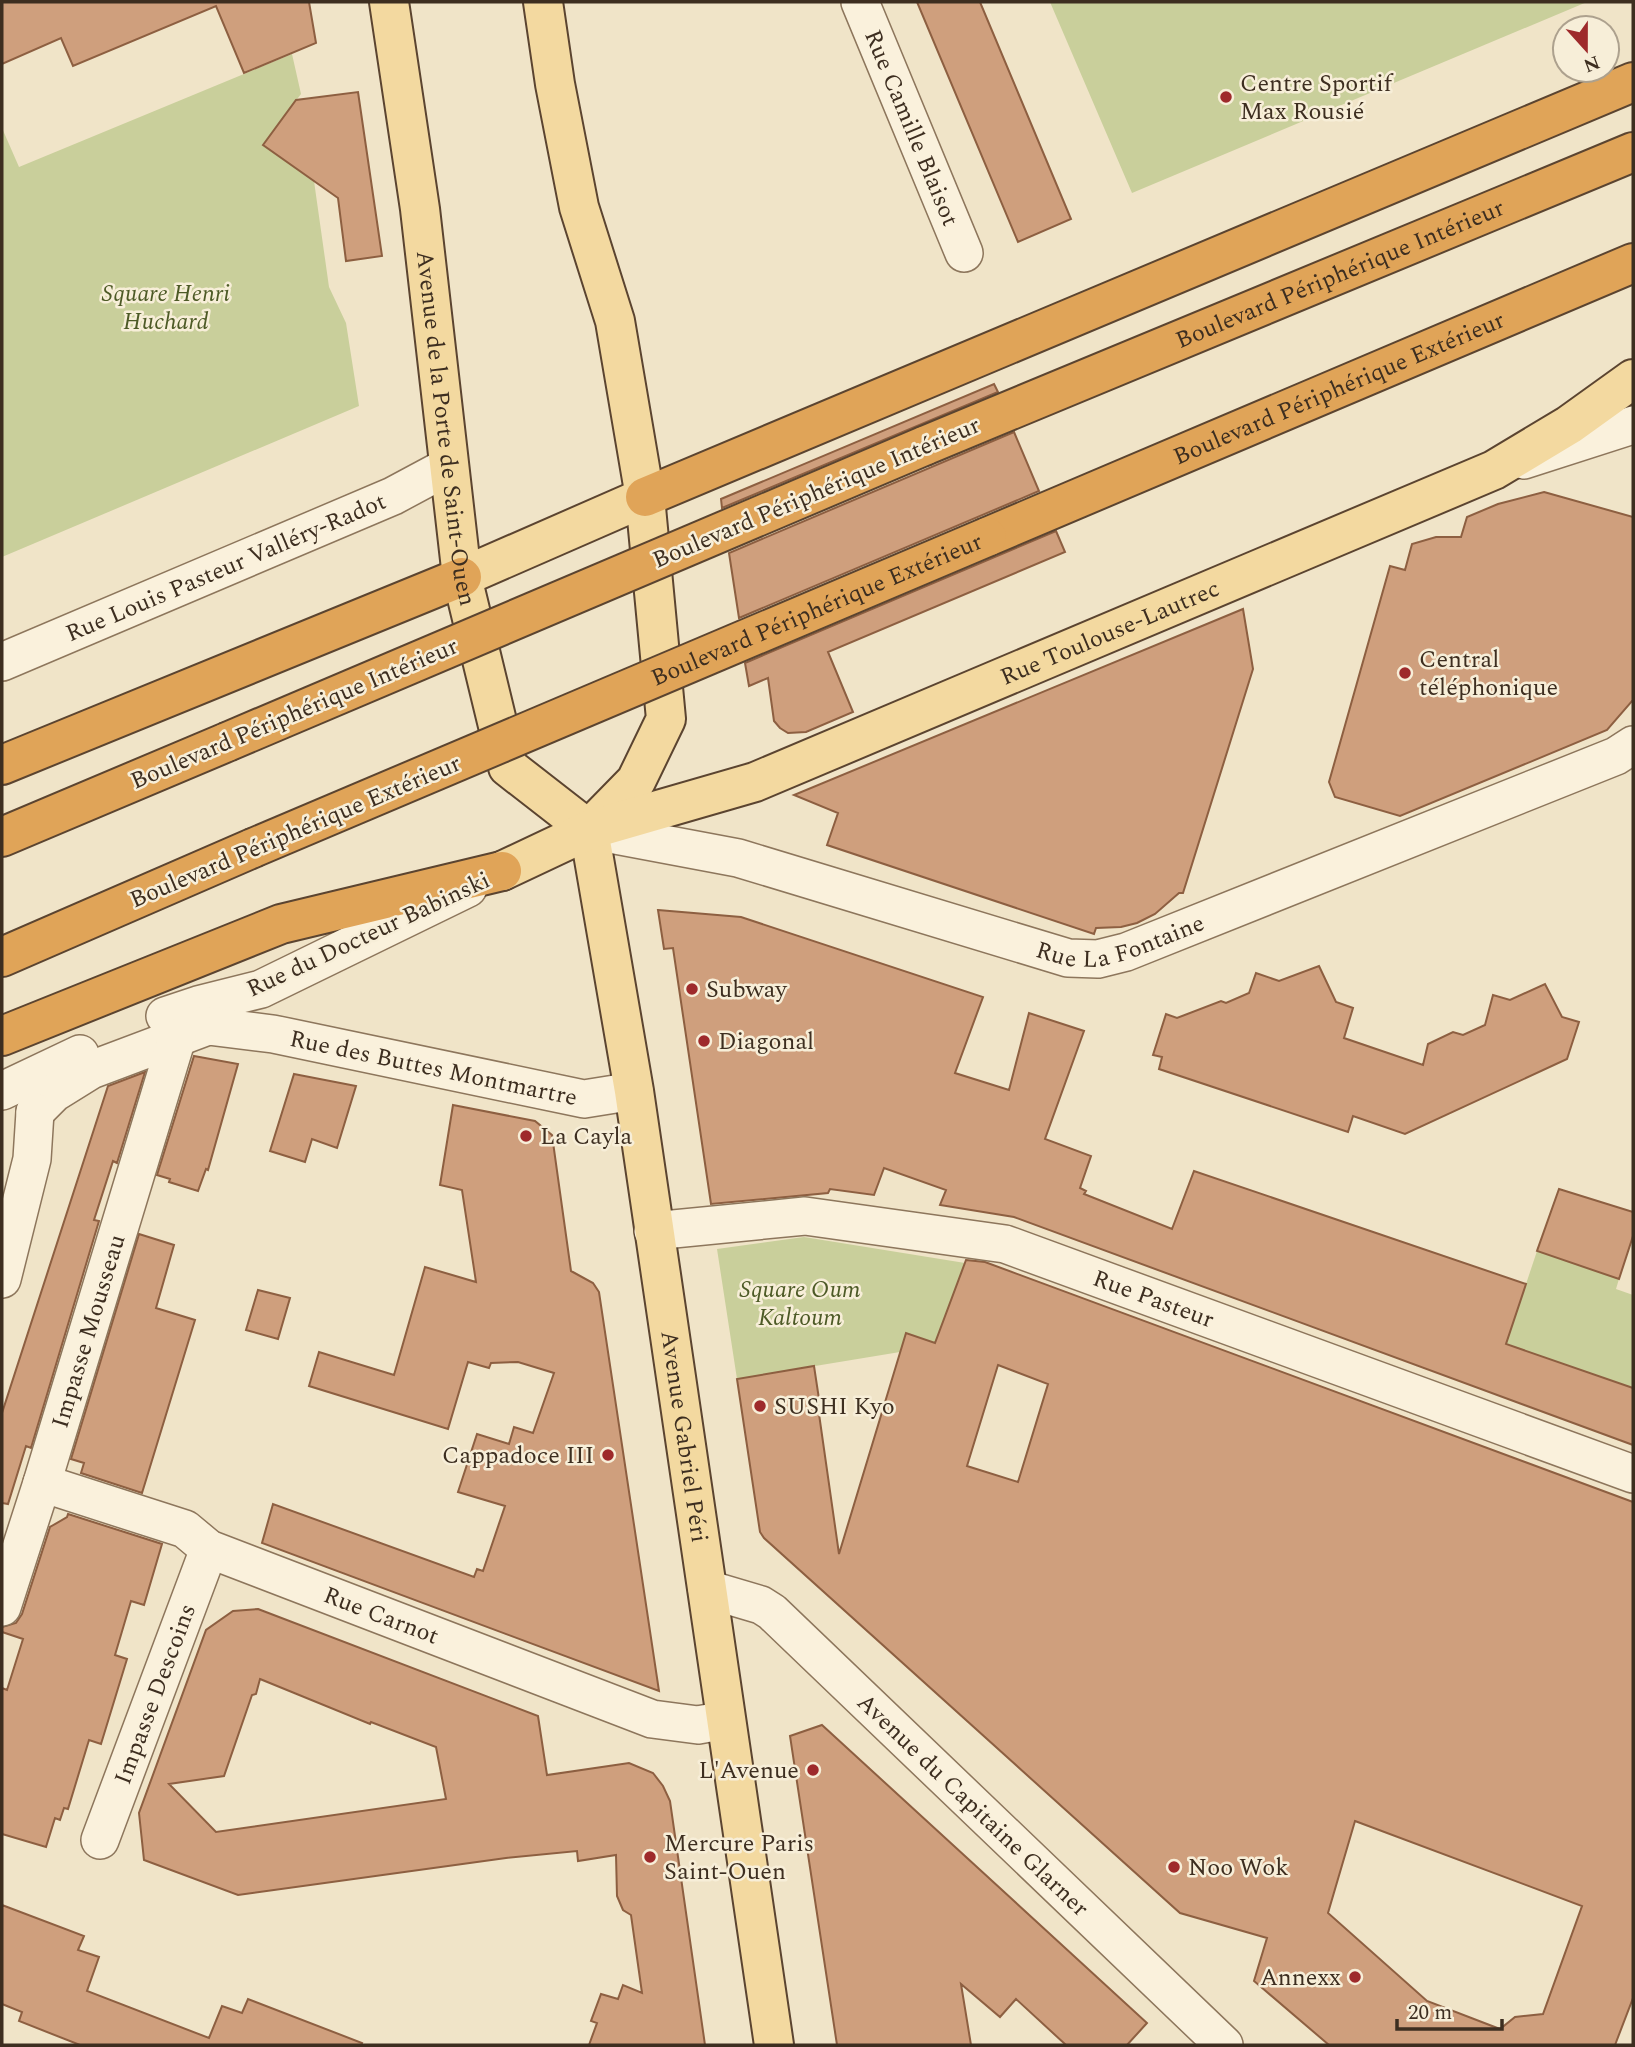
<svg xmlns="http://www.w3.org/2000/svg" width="1635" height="2047" font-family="Spectral,serif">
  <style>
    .green { fill: #c9cf9b }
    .building { fill: #cf9f7d; stroke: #8d5f41; stroke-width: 2; fill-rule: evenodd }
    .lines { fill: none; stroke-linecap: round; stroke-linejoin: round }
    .minor-casing { stroke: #8d765c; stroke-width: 40 }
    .major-casing { stroke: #5b4430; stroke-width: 42 }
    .highway-casing { stroke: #5b4430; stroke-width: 42 }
    .minor { stroke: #faf1dc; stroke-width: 37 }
    .major { stroke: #f3d9a0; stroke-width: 38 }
    .highway { stroke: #e0a458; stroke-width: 38 }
    .highway-bridge-casing { stroke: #5b4430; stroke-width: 42; stroke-linecap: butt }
    .highway-bridge { stroke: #e0a458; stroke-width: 38 }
    .poi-dot { fill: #9e2a2b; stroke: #f7eed8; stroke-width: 2.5 }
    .labels { text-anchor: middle; stroke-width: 5; stroke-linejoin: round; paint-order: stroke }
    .poi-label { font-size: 24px; fill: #3d2e20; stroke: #f7eed8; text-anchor: start }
    .street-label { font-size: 24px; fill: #3d2e20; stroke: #f7eed8 }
    .park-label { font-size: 24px; font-style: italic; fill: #4d5a26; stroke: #f7eed8 }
  </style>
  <rect width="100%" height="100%" fill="#f0e4c8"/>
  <!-- green -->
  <path class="green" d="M 1050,2 L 1587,2 L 1132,193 Z
    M 292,54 L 301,94 L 263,144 L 314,181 L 329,287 L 346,323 L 359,406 L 2,557 L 2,128 L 19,167 Z
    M 804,1237 L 965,1263 L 936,1343 L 906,1333 L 900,1352 L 737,1379 L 717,1249 Z
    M 1537,1251 L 1619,1279 L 1616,1289 L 1633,1295 L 1633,1389 L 1506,1344 Z"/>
  <!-- building -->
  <path class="building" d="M 2,2 L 309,2 L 316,43 L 244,73 L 216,6 L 73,66 L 61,38 L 2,64 Z
    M 917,2 L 980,2 L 1071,219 L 1018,242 Z
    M 358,92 L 382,256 L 346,261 L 338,198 L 263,145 L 296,100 Z
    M 994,384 L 998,392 L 722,508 L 721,499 Z
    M 1014,432 L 1039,491 L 739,618 L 729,553 Z
    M 1544,492 L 1633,517 L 1633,700 L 1607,730 L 1400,816 L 1335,797 L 1329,782 L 1390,566 L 1405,570 L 1412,544 L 1436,537 L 1461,537 L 1467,517 L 1498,504 Z
    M 1056,531 L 1065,552 L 828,652 L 853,712 L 806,732 L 788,733 L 780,728 L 774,721 L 768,678 L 749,686 L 745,663 Z
    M 1243,609 L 1253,669 L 1183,893 L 1179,893 L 1155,914 L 1137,923 L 1121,927 L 1096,928 L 1094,934 L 827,845 L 838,813 L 794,795 Z
    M 658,910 L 741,917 L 983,997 L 955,1073 L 1009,1090 L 1029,1013 L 1084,1031 L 1045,1139 L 1091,1156 L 1080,1188 L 1086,1191 L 1084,1194 L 1172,1229 L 1194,1171 L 1526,1284 L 1506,1344 L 1633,1388 L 1633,1445 L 1014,1217 L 940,1205 L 946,1190 L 884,1168 L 874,1195 L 830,1189 L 828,1193 L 711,1204 L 673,948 L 664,949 Z
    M 1319,966 L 1336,1002 L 1353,1008 L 1344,1038 L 1423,1065 L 1428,1044 L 1453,1032 L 1463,1035 L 1485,1025 L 1493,995 L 1510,1000 L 1545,984 L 1562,1017 L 1579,1022 L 1567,1059 L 1405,1134 L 1353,1116 L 1348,1132 L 1159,1069 L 1162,1057 L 1153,1055 L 1166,1014 L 1177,1018 L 1221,1001 L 1226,1003 L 1249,993 L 1256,973 L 1279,981 Z
    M 194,1056 L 238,1064 L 208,1170 L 206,1169 L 198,1191 L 169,1182 L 170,1179 L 157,1175 Z
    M 145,1072 L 117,1163 L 113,1161 L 94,1220 L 99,1221 L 31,1448 L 26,1446 L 8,1504 L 2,1503 L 2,1413 L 108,1086 Z
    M 294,1074 L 356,1086 L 337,1148 L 312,1139 L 305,1162 L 270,1151 Z
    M 453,1105 L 535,1121 L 552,1135 L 571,1271 L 593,1283 L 599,1292 L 659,1691 L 262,1543 L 273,1504 L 474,1577 L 477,1569 L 483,1571 L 505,1506 L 458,1492 L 477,1434 L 509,1444 L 514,1427 L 533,1433 L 554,1373 L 518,1362 L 491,1363 L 489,1368 L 468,1362 L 448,1429 L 309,1386 L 319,1352 L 394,1375 L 425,1267 L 476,1282 L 462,1190 L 440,1185 Z
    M 1559,1189 L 1633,1212 L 1633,1236 L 1619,1279 L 1537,1251 Z
    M 139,1234 L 174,1245 L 156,1308 L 195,1320 L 142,1493 L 81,1473 L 84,1463 L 71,1459 Z
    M 966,1260 L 985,1262 L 1633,1502 L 1633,1998 L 1615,2045 L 1329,2045 L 1254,1981 L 1267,1938 L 1180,1913 L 764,1538 L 760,1532 L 737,1379 L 814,1366 L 819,1399 L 817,1400 L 839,1554 L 906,1333 L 935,1343 ZM 998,1365 L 1048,1384 L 1018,1482 L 967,1466 ZM 1355,1821 L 1582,1906 L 1543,2014 L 1515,2017 L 1500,2029 L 1427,2001 L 1328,1913 Z
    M 258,1290 L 290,1298 L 278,1339 L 246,1330 Z
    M 68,1514 L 162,1544 L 144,1605 L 131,1601 L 115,1655 L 127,1659 L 101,1744 L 89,1740 L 68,1809 L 64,1808 L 60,1820 L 55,1818 L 46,1847 L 2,1834 L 2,1688 L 7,1690 L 23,1639 L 2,1632 L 2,1627 L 16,1623 L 22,1614 L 50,1527 L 67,1517 Z
    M 258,1609 L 538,1716 L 547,1775 L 629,1763 L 653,1773 L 663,1786 L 670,1801 L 705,2045 L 589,2045 L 597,2023 L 591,2021 L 601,1994 L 618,1999 L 623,1985 L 642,1993 L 631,1915 L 623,1910 L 617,1896 L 616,1855 L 578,1861 L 577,1851 L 506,1858 L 238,1895 L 144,1860 L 139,1813 L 206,1630 L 233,1611 ZM 260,1679 L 370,1724 L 371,1722 L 436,1747 L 446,1799 L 216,1832 L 169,1784 L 224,1776 L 252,1695 L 256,1694 Z
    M 822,1725 L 1147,2023 L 1127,2045 L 1066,2045 L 1016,1999 L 1000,2017 L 961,1984 L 971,2045 L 837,2045 L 790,1736 Z
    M 2,1905 L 84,1936 L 78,1950 L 99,1957 L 87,1991 L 209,2038 L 222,2006 L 242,2013 L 248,1999 L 362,2043 L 361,2045 L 80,2045 L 19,2021 L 22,2012 L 2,2004 Z"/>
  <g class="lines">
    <defs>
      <g id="minor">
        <path id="s1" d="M 860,2 L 964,253"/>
        <path d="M 1524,460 L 1633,425"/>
        <path id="s2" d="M 2,662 L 393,496 L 449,466"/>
        <path id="s3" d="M 589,830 L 738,858 L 1068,958 L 1098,959 L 1126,952 L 1616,756 L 1633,745"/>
        <path d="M 165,1016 L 198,1005 L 261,989 L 468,888"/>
        <path d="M 2,1091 L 80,1054"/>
        <path id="s4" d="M 35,1112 L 54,1093 L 91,1070 L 208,1026 L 273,1034 L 584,1099 L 634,1091"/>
        <path id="s5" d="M 653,1231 L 805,1216 L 1005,1244 L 1633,1474"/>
        <path d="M 2,1279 L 32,1159 L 35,1112"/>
        <path id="s6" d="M 42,1483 L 185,1529 L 209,1549 L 652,1719 L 698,1725 L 726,1720"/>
        <path id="s7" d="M 707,1589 L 761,1605 L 772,1612 L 1224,2045"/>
        <path id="s8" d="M 2,1607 L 42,1483 L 177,1038"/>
        <path id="s9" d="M 100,1840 L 209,1549"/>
      </g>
      <g id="major">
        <path id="s10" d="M 389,2 L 420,209 L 462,577 L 508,767 L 589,830"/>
        <path d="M 543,2 L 555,84 L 579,207 L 615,321 L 623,368 L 645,497 L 666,719 L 636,781 L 590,828"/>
        <path d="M 462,577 L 645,497"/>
        <path id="s11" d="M 589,830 L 634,1091 L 774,2045"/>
        <path id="s12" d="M 502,871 L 589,830 L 755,782 L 1494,470 L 1569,425 L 1633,379"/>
      </g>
      <g id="highway">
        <path id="s13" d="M 924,446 L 1633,152"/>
        <path d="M 645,497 L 1633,82"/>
        <path id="s14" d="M 987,537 L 1633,263"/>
        <path d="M 2,765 L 462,577"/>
        <path d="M 2,837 L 227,742"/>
        <path d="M 2,957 L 253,848"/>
        <path d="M 2,1036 L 281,924 L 502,871"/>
      </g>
    </defs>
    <!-- minor casing -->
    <use href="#minor" class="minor-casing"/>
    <!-- major casing -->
    <use href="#major" class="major-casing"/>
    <!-- highway casing -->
    <use href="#highway" class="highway-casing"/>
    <!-- minor -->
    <use href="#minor" class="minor"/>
    <!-- major -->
    <use href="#major" class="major"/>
    <!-- highway -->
    <use href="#highway" class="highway"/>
    <defs>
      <g id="highway-bridge">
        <path d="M 227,742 L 924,446"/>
        <path id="s15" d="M 253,848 L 987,537"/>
      </g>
    </defs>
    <!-- highway-bridge casing -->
    <use href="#highway-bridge" class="highway-bridge-casing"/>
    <!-- highway-bridge -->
    <use href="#highway-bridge" class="highway-bridge"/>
  </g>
  <!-- markers -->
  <g class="poi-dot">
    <circle cx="1226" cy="97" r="7"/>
    <circle cx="1405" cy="673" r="7"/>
    <circle cx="692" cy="989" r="7"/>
    <circle cx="704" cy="1041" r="7"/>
    <circle cx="526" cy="1136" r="7"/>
    <circle cx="760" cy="1406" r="7"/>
    <circle cx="608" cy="1455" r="7"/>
    <circle cx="813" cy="1770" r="7"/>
    <circle cx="650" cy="1857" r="7"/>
    <circle cx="1174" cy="1867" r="7"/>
    <circle cx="1355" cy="1977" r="7"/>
  </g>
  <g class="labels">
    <!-- poi labels -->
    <g class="poi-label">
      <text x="1240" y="91">Centre Sportif<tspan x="1240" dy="28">Max Rousié</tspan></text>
      <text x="1419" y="667">Central<tspan x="1419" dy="28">téléphonique</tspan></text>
      <text x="706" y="997">Subway</text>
      <text x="718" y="1049">Diagonal</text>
      <text x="540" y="1144">La Cayla</text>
      <text x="774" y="1414">SUSHI Kyo</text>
      <text x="594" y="1463" text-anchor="end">Cappadoce III</text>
      <text x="799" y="1778" text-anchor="end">L'Avenue</text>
      <text x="664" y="1851">Mercure Paris<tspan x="664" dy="28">Saint-Ouen</tspan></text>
      <text x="1188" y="1875">Noo Wok</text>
      <text x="1341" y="1985" text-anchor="end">Annexx</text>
    </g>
    <!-- street labels -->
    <g class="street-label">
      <text dy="8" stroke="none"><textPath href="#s1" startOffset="136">Rue Camille Blaisot</textPath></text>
      <text dy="8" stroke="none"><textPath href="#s13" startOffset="450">Boulevard Périphérique Intérieur</textPath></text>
      <text dy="8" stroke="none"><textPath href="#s14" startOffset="382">Boulevard Périphérique Extérieur</textPath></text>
      <text dy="8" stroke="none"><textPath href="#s10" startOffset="430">Avenue de la Porte de Saint-Ouen</textPath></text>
      <text transform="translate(816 492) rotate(-23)" y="8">Boulevard Périphérique Intérieur</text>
      <text dy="8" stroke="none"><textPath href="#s2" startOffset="243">Rue Louis Pasteur Valléry-Radot</textPath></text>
      <text dy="8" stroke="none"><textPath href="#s15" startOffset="612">Boulevard Périphérique Extérieur</textPath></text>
      <text dy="8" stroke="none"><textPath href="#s12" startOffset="654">Rue Toulouse-Lautrec</textPath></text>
      <text transform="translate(294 713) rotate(-23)" y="8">Boulevard Périphérique Intérieur</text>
      <text transform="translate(295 831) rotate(-23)" y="8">Boulevard Périphérique Extérieur</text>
      <text dy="8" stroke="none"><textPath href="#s3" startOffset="551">Rue La Fontaine</textPath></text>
      <text transform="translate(368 934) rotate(-25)" y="8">Rue du Docteur Babinski</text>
      <text dy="8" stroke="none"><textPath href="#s4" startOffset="425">Rue des Buttes Montmartre</textPath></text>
      <text dy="8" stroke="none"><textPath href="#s5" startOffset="513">Rue Pasteur</textPath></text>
      <text dy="8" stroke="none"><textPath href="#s8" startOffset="289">Impasse Mousseau</textPath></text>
      <text dy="8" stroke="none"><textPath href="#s11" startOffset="614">Avenue Gabriel Péri</textPath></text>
      <text dy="8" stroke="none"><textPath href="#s6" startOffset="366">Rue Carnot</textPath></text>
      <text dy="8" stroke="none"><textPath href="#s9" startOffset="156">Impasse Descoins</textPath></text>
      <text dy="8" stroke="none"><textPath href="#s7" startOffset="348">Avenue du Capitaine Glarner</textPath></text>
    </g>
    <!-- park labels -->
    <g class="park-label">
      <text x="166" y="301">Square Henri<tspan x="166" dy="28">Huchard</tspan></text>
      <text x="800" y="1297">Square Oum<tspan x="800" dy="28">Kaltoum</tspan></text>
    </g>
  </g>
  <!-- border -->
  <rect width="1635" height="2047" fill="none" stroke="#3d2e20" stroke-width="7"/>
  <!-- north arrow -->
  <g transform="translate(1586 49) rotate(159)"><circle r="33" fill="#f7eed8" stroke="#ada18e" stroke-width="2"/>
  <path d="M0-5L12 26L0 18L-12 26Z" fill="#9e2a2b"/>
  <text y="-10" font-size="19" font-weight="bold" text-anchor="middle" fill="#3d2e20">N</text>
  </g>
  <!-- scale -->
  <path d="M1397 2019v10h105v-10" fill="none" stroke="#3d2e20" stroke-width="3.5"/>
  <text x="1408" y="2019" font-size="21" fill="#3d2e20" stroke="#f7eed8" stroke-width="5" paint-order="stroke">20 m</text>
</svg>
